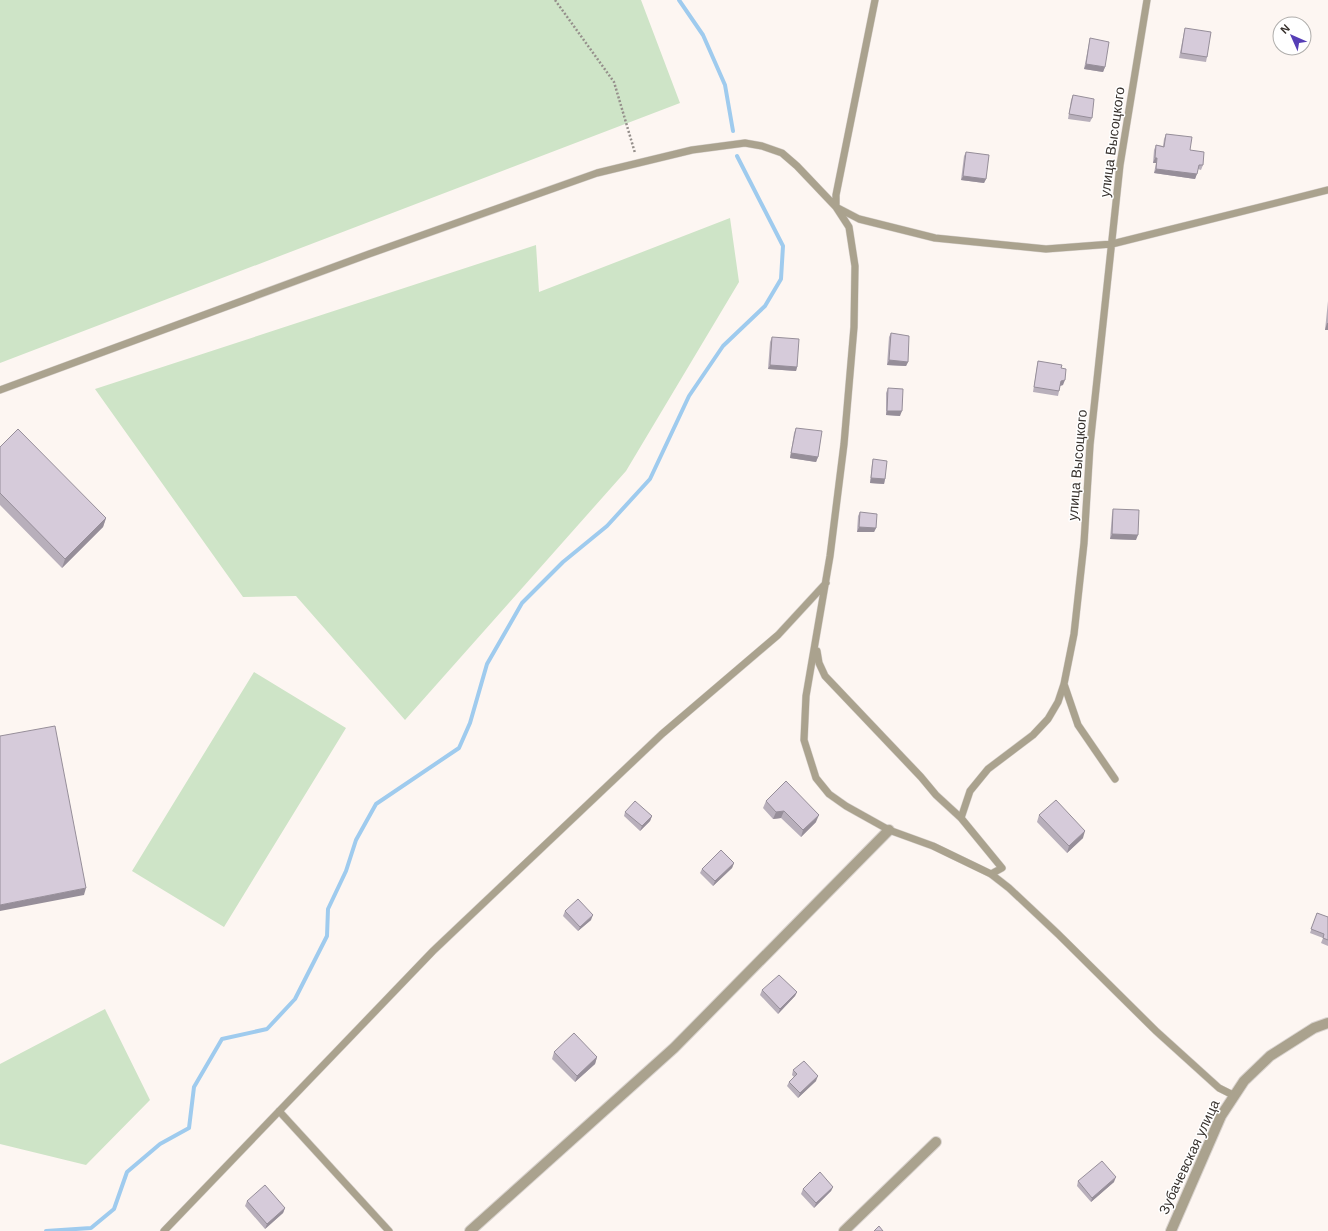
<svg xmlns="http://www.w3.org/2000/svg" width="1328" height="1231" font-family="Helvetica,sans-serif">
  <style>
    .green { fill: #cee4c7 }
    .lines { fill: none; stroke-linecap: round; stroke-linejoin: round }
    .stream { stroke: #9fcbee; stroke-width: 4 }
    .lane-casing { stroke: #d9d3cf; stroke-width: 8 }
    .street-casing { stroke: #d9d3cf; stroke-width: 12 }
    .path { stroke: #958f8b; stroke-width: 2.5; stroke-dasharray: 2 2; stroke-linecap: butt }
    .lane { stroke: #aaa28e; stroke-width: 7 }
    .street { stroke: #aaa28e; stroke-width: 10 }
    .wall { fill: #b8afbb }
    .shaded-wall { fill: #968e99 }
    .building { fill: #d6cbda; stroke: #968e99 }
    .labels { text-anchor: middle; stroke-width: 3; stroke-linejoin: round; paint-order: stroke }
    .street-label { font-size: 14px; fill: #37312d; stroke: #fff }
  </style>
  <rect width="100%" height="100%" fill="#fdf6f2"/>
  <!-- green -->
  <path class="green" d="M 0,0 L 641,0 L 680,103 L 0,363 Z
    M 730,218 L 739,282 L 626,471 L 405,720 L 296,596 L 243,597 L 95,389 L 536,245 L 539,292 Z
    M 254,672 L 346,728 L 224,927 L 132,871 Z
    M 105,1009 L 150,1100 L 86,1165 L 0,1144 L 0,1064 Z"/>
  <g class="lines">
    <!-- stream -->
    <path class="stream" d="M 679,0 L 703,35 L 725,85 L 733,131
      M 46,1231 L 91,1228 L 114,1209 L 127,1172 L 160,1144 L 189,1128 L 194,1087 L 222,1039 L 267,1029 L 295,999 L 327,936 L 328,909 L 346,871 L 356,840 L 376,804 L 459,748 L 470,723 L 487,664 L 522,603 L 563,562 L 607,526 L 650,479 L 689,396 L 723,346 L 765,306 L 781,279 L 783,246 L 737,156"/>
    <defs>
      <path id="lane" d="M 875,0 L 836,195 L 836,207 L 849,227 L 855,266 L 854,327 L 844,444 L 830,556 L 806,696 L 804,740 L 816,778 L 829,794 L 846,806 L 889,830 L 933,846 L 991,874 L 1009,888 L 1058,934 L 1156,1031 L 1219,1088 L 1233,1095
        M 0,390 L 369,254 L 597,173 L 692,150 L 745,143 L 762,146 L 782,153 L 797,166 L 836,207 L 859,219 L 935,238 L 1046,249 L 1112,244 L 1328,190
        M 817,651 L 819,663 L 825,676 L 921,777 L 936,795 L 961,818
        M 1064,684 L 1078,725 L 1115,779
        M 991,874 L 1002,868 L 961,818 L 970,791 L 988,769 L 1033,735 L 1048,719 L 1058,702 L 1064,684 L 1074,634 L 1084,543 L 1090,445 L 1120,165 L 1147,0
        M 279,1111 L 389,1231
        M 164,1231 L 433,951 L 662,734 L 778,635 L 826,583"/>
      <path id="street" d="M 470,1231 L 674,1048 L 889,830
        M 844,1231 L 936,1142
        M 1171,1231 L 1221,1116 L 1244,1081 L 1270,1056 L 1314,1028 L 1328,1023"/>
    </defs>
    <!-- lane casing -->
    <use href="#lane" class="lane-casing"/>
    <!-- street casing -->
    <use href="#street" class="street-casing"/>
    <!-- path -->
    <path class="path" d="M 555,0 L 614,82 L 635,153"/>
    <!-- lane -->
    <use href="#lane" class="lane"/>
    <!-- street -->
    <use href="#street" class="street"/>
  </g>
  <!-- wall -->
  <path class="wall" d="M 1185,28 L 1207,57 L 1206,62 L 1179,58 L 1184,32 Z
    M 1090,38 L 1105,67 L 1103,72 L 1084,69 L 1089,43 Z
    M 1073,95 L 1092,118 L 1090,122 L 1068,119 L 1071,100 Z
    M 1166,134 L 1190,150 L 1203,165 L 1201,170 L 1198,169 L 1195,179 L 1154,173 L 1156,163 L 1153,163 L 1154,150 L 1156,145 L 1163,146 L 1164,139 Z
    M 966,152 L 986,179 L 984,183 L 961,180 L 964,156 Z
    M 1328,301 L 1328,330 L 1325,330 Z
    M 891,333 L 908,362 L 906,366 L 887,365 L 889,337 Z
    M 772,337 L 797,367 L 796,371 L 768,369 L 770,342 Z
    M 1038,361 L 1061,368 L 1063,385 L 1060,386 L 1058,396 L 1033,392 L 1037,366 Z
    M 888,388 L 900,416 L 886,415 L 886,393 Z
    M 796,428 L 818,457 L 816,462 L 790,458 L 794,433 Z
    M 0,447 L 106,518 L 103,527 L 62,568 L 0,505 Z
    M 873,459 L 885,479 L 884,484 L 870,483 L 872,464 Z
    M 1113,509 L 1136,540 L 1110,539 L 1112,514 Z
    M 860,512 L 876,528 L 874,532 L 857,532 L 858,516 Z
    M 766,801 L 816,822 L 801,837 L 781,818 L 773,819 L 763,808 Z
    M 625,812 L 652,816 L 650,821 L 640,831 L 624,816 Z
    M 1039,815 L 1083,838 L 1067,853 L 1037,822 Z
    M 734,863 L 732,868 L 713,886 L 700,873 L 702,869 Z
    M 565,911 L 591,920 L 578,931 L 563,916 Z
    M 1317,913 L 1328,917 L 1328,946 L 1321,943 L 1323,938 L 1310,933 Z
    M 762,990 L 797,992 L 795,996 L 778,1014 L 760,995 Z
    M 554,1052 L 597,1057 L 595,1064 L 575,1082 L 552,1059 Z
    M 793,1070 L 816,1081 L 798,1098 L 787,1086 L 789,1082 L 794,1077 L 792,1075 Z
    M 1078,1181 L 1114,1182 L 1091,1202 L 1077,1186 Z
    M 833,1187 L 831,1191 L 814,1208 L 801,1194 L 803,1189 Z
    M 247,1201 L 285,1208 L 283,1213 L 265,1229 L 245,1206 Z"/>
  <!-- shaded-wall -->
  <path class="shaded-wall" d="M 1086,64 L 1105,67 L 1103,72 L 1084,69 Z
    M 1155,158 L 1157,158 L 1156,163 L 1153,163 Z
    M 1156,169 L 1197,174 L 1195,179 L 1154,173 Z
    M 963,176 L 986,179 L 984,183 L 961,180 Z
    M 1327,323 L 1328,323 L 1328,330 L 1325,330 Z
    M 889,360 L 908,362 L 906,366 L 887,365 Z
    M 770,365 L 797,367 L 796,371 L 768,369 Z
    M 1065,380 L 1063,385 L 1059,386 L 1061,381 Z
    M 887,411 L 902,411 L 900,416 L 886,415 Z
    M 791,453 L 818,457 L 816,462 L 790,458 Z
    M 871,478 L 885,479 L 884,484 L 870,483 Z
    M 106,518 L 103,527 L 62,568 L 65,559 Z
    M 859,527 L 876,528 L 874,532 L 857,532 Z
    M 1112,534 L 1138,535 L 1136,540 L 1110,539 Z
    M 784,811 L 781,818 L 773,819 L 776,812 Z
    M 819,815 L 816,822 L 801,837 L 803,830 Z
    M 652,816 L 650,821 L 640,831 L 642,826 Z
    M 1085,831 L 1083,838 L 1067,853 L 1069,846 Z
    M 734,863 L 732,868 L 713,886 L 715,881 Z
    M 86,888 L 84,895 L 0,911 L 0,905 Z
    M 593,915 L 591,920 L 578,931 L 580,927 Z
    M 797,992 L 795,996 L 778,1014 L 780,1009 Z
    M 597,1057 L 595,1064 L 575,1082 L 577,1076 Z
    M 818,1076 L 816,1081 L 798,1098 L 800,1093 Z
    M 1116,1177 L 1114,1182 L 1091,1202 L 1092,1198 Z
    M 833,1187 L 831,1191 L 814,1208 L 816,1203 Z
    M 285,1208 L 283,1213 L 265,1229 L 267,1224 Z"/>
  <!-- building -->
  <path class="building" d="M 1185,28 L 1211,32 L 1207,57 L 1181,53 Z
    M 1090,38 L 1109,42 L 1105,67 L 1086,64 Z
    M 1073,95 L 1094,99 L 1092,118 L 1069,114 Z
    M 1166,134 L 1192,137 L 1190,150 L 1204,152 L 1203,165 L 1199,165 L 1197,174 L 1156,169 L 1157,158 L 1155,158 L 1156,145 L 1164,147 Z
    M 966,152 L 989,155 L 986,179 L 963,176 Z
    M 891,333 L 909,336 L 908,362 L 889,360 Z
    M 772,337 L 799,339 L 797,367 L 770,365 Z
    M 1038,361 L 1062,365 L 1061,368 L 1066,369 L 1065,380 L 1061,381 L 1059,391 L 1034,387 Z
    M 888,388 L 903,389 L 902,411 L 887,411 Z
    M 796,428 L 822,431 L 818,457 L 791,453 Z
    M 18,429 L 106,518 L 65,559 L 0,493 L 0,447 Z
    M 873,459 L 887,461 L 885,479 L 871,478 Z
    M 1113,509 L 1139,510 L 1138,535 L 1112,534 Z
    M 860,512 L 877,514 L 876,528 L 859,527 Z
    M 55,726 L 86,888 L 0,905 L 0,736 Z
    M 786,781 L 819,815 L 803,830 L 784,811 L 776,812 L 766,801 Z
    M 1056,800 L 1085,831 L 1069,846 L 1039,815 Z
    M 635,801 L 652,816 L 642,826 L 625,812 Z
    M 721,850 L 734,863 L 715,881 L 702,869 Z
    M 578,899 L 593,915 L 580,927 L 565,911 Z
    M 1317,913 L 1328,917 L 1328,940 L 1323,938 L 1324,934 L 1311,929 Z
    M 779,975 L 797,992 L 780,1009 L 762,990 Z
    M 574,1033 L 597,1057 L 577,1076 L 554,1052 Z
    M 804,1061 L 818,1076 L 800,1093 L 789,1082 L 797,1074 L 793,1070 Z
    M 1102,1161 L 1116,1177 L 1092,1198 L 1078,1181 Z
    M 820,1172 L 833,1187 L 816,1203 L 803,1189 Z
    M 265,1185 L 285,1208 L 267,1224 L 247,1201 Z
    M 879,1226 L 883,1231 L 874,1231 Z"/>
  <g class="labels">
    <!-- street labels -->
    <g class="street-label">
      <text transform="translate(1112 142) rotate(-82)" y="5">улица Высоцкого</text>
      <text transform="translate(1077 465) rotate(-85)" y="5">улица Высоцкого</text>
      <text transform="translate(1189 1157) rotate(-65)" y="5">Зубачевская улица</text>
    </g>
  </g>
  <!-- north arrow -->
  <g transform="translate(1292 36) rotate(315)"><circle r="19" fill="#ffffff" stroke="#afadab"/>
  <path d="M0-3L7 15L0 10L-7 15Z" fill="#563eb6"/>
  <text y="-6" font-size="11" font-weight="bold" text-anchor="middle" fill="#37312d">N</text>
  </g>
</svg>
